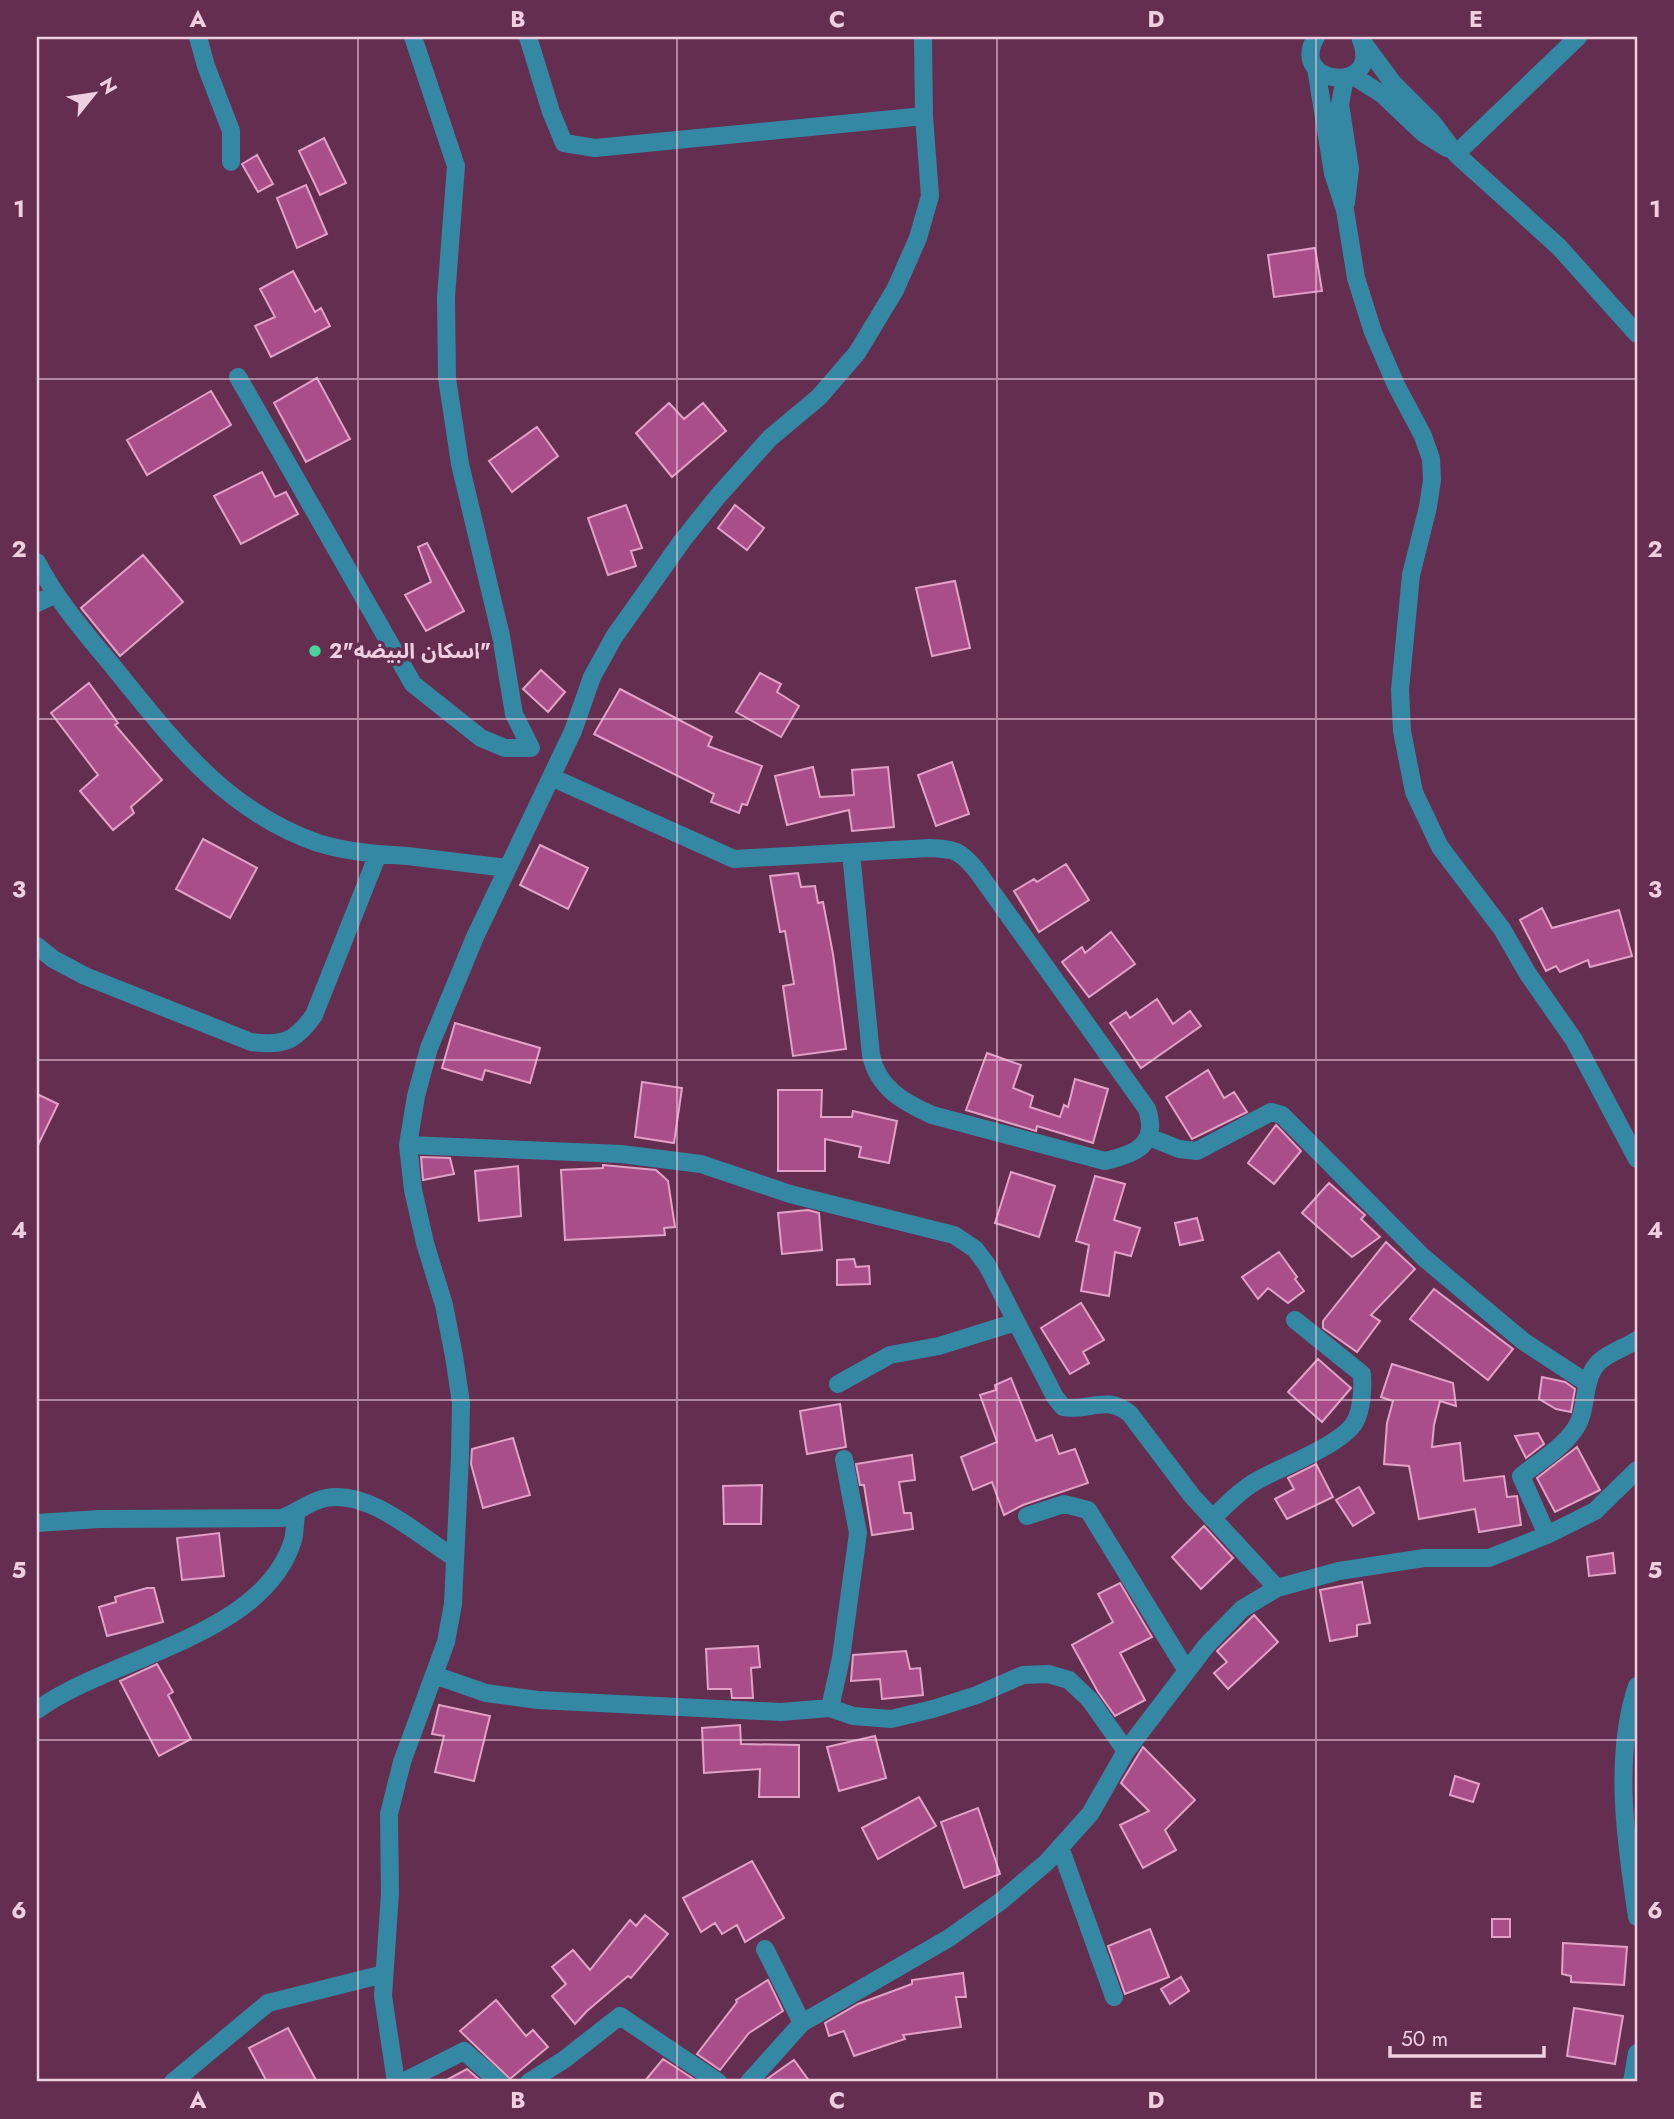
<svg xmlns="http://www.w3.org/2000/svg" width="1674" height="2119" font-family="Jost,'Noto Sans Arabic',sans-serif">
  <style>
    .building { fill: #aa4e89; stroke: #e2a1c7; stroke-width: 2 }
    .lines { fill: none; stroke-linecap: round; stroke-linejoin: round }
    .minor { stroke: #3488a4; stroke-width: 18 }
    .grid { fill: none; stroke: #f0cee1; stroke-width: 2; stroke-opacity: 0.55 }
    .poi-dot { fill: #47d49e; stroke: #642e50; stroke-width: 2.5 }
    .labels { text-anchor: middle; stroke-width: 7; stroke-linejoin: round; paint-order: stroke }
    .poi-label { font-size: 21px; font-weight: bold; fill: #f0cee1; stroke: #642e50; text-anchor: start }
    .neatline { fill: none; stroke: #f0cee1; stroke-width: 2.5 }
    .grid-label { font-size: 23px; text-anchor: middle; font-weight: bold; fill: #f0cee1 }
  </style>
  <rect width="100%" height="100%" fill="#642e50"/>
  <!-- building -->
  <path class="building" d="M 324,138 L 346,183 L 320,195 L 299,151 Z
    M 257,155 L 273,184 L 258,192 L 242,164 Z
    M 306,185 L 327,234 L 297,248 L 277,198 Z
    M 1315,248 L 1322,291 L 1274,297 L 1268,255 Z
    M 293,271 L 315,312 L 321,308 L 330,326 L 271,357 L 255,326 L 275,317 L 260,289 Z
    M 317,378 L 350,439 L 306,462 L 274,403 Z
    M 211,391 L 231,425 L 147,475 L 127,440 Z
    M 669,403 L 684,419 L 703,403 L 726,431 L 672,477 L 636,433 Z
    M 537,427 L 558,456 L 512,492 L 489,461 Z
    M 262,472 L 275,497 L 286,492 L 298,514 L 241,544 L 214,496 Z
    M 626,505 L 642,548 L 631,551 L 636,566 L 608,575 L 588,518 Z
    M 735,505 L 764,528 L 747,550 L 718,528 Z
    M 427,543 L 464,611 L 426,631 L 405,595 L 431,582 L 418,547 Z
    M 143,555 L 183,602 L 120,656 L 81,608 Z
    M 955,581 L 970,648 L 932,656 L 916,588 Z
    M 541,670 L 565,692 L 548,712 L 523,689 Z
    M 760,673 L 781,684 L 777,692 L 799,706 L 781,737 L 736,712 Z
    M 89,683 L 118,723 L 115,725 L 162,780 L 131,807 L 134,813 L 113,830 L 80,791 L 98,775 L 51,713 Z
    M 620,689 L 712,737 L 708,746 L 762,766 L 747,805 L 742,804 L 739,813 L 711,802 L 714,794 L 594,734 Z
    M 952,762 L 969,814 L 936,826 L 918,775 Z
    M 813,767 L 820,797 L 854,795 L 852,770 L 888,767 L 894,827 L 852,831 L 849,810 L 787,825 L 775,776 Z
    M 203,839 L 257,868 L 230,918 L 176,889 Z
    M 540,845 L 588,868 L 568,909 L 520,885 Z
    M 1066,864 L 1089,900 L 1039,932 L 1014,891 L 1034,879 L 1037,882 Z
    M 798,873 L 801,887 L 815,886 L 818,903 L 823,902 L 833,954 L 846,1049 L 793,1056 L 783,986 L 794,984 L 785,931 L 780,932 L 770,876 Z
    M 1542,908 L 1552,928 L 1619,910 L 1632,956 L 1590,967 L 1588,960 L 1560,972 L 1556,966 L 1546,971 L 1520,920 Z
    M 1111,932 L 1135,964 L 1089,997 L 1062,962 L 1082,947 L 1085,953 Z
    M 1157,999 L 1173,1024 L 1190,1011 L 1201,1026 L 1141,1068 L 1110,1023 L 1126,1012 L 1130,1018 Z
    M 455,1023 L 540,1048 L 530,1083 L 485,1070 L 482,1080 L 442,1068 Z
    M 987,1053 L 1021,1065 L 1013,1088 L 1033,1096 L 1030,1107 L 1060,1117 L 1064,1105 L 1068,1107 L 1075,1079 L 1108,1089 L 1093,1143 L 1037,1126 L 1036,1131 L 966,1110 Z
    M 1208,1070 L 1224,1098 L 1234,1092 L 1247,1112 L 1192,1139 L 1166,1097 Z
    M 642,1082 L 682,1088 L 674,1143 L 635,1137 Z
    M 778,1090 L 822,1090 L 821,1117 L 852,1117 L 853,1111 L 897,1121 L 889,1163 L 859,1157 L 861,1147 L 825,1139 L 825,1171 L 778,1171 Z
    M 37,1094 L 58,1104 L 37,1147 Z
    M 1276,1125 L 1301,1151 L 1274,1184 L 1248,1163 Z
    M 421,1157 L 450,1158 L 454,1174 L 423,1180 Z
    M 603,1165 L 656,1170 L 668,1181 L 675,1227 L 664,1228 L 665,1235 L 565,1240 L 561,1170 L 603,1168 Z
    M 518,1166 L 521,1216 L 479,1221 L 475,1171 Z
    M 1011,1172 L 1055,1186 L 1039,1237 L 995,1223 Z
    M 1095,1176 L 1125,1184 L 1114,1220 L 1140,1228 L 1131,1256 L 1115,1252 L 1109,1296 L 1081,1291 L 1089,1245 L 1076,1241 Z
    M 1329,1183 L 1365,1215 L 1361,1219 L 1380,1237 L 1352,1257 L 1302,1213 Z
    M 808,1210 L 819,1213 L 822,1250 L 782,1254 L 778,1213 Z
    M 1197,1218 L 1203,1240 L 1180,1245 L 1175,1223 Z
    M 1386,1242 L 1415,1269 L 1371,1315 L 1380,1321 L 1357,1352 L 1323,1328 L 1323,1321 Z
    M 1279,1252 L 1297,1277 L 1295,1279 L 1304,1291 L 1288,1303 L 1268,1288 L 1258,1299 L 1242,1277 Z
    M 854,1259 L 856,1267 L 869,1266 L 870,1284 L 837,1285 L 837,1260 Z
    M 1434,1289 L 1513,1349 L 1488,1380 L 1410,1319 Z
    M 1081,1303 L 1104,1340 L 1083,1352 L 1089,1363 L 1070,1374 L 1041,1328 Z
    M 1318,1359 L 1351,1388 L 1322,1422 L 1288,1392 Z
    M 1392,1364 L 1453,1383 L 1456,1406 L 1440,1401 L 1434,1425 L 1432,1447 L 1460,1443 L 1464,1481 L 1504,1476 L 1507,1497 L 1517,1496 L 1521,1525 L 1479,1532 L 1475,1509 L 1419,1519 L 1409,1466 L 1384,1464 L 1387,1423 L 1393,1401 L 1381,1397 Z
    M 1542,1377 L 1565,1382 L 1575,1389 L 1571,1412 L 1556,1409 L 1539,1399 Z
    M 1011,1378 L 1036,1441 L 1052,1435 L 1059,1454 L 1075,1449 L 1088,1483 L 1023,1505 L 1004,1515 L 992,1482 L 973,1490 L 961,1457 L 997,1442 L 980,1395 L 996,1390 L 995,1385 Z
    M 840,1404 L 846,1447 L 807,1454 L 800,1411 Z
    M 1538,1433 L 1544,1444 L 1526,1458 L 1515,1436 Z
    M 513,1438 L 530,1495 L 483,1508 L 471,1464 L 472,1449 Z
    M 1577,1447 L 1600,1490 L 1555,1512 L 1537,1478 Z
    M 912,1455 L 915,1480 L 899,1482 L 904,1513 L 911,1513 L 913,1529 L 872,1535 L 864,1485 L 860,1485 L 856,1464 Z
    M 1316,1464 L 1333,1497 L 1287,1519 L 1275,1499 L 1294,1489 L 1288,1478 Z
    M 762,1485 L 761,1524 L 724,1524 L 723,1486 Z
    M 1359,1487 L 1374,1513 L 1353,1526 L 1336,1500 Z
    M 1204,1526 L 1233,1558 L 1201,1589 L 1172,1557 Z
    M 219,1533 L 224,1576 L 182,1580 L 177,1538 Z
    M 1613,1553 L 1615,1573 L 1589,1576 L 1587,1557 Z
    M 1362,1582 L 1370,1623 L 1357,1625 L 1357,1636 L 1330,1641 L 1320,1590 Z
    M 1120,1583 L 1152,1637 L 1120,1653 L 1145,1700 L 1115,1716 L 1098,1692 L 1072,1645 L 1113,1622 L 1098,1594 Z
    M 147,1588 L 154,1588 L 163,1622 L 107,1636 L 99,1607 L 116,1602 L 115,1597 Z
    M 1254,1615 L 1278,1642 L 1228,1689 L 1214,1673 L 1227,1662 L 1217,1651 Z
    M 758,1646 L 760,1667 L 751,1668 L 753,1698 L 732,1698 L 731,1689 L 708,1689 L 706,1649 Z
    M 906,1651 L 910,1669 L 920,1668 L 923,1695 L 882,1699 L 880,1679 L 851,1681 L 853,1655 Z
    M 157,1664 L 173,1692 L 168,1695 L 191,1739 L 159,1756 L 120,1681 Z
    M 439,1705 L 490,1716 L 474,1781 L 435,1772 L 444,1736 L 432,1734 Z
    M 740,1725 L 741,1744 L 799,1745 L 799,1797 L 759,1797 L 760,1769 L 704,1773 L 702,1728 Z
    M 875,1736 L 886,1778 L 839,1791 L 827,1747 Z
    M 1143,1747 L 1195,1800 L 1165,1830 L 1176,1850 L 1143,1868 L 1120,1825 L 1149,1811 L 1121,1783 Z
    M 1455,1776 L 1479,1784 L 1473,1802 L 1450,1795 Z
    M 919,1797 L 936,1826 L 878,1859 L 862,1828 Z
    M 978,1808 L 1000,1874 L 964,1888 L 941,1822 Z
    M 752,1861 L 784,1918 L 745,1942 L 737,1925 L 722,1934 L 715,1923 L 701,1932 L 683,1898 Z
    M 645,1915 L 668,1934 L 631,1978 L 628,1976 L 587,2011 L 575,2024 L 552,1996 L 566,1984 L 552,1967 L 573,1950 L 590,1970 L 630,1920 L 636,1926 Z
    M 1492,1919 L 1510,1919 L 1510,1937 L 1492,1937 Z
    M 1150,1929 L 1169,1977 L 1125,1994 L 1108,1946 Z
    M 1563,1943 L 1627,1947 L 1624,1985 L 1571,1982 L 1571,1976 L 1562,1974 Z
    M 963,1973 L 966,1997 L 956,1997 L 961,2027 L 903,2035 L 905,2039 L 854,2056 L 844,2031 L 829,2036 L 825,2023 L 858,2004 L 912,1984 L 912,1980 Z
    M 1181,1977 L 1189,1991 L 1170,2004 L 1161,1989 Z
    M 768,1980 L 783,2011 L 749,2033 L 720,2070 L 697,2054 L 737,2002 L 736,2000 Z
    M 496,2000 L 526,2036 L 533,2030 L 548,2047 L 510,2079 L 460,2031 Z
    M 1574,2008 L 1623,2016 L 1615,2064 L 1567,2056 Z
    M 288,2028 L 317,2082 L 267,2082 L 249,2048 Z
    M 663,2059 L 698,2082 L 644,2082 Z
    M 794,2060 L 810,2082 L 764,2082 L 767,2079 Z
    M 467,2069 L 482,2082 L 443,2082 Z"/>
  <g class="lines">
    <!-- minor -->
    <path class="minor" d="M 198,37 L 206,66 L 231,131 L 231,162
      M 528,37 L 551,112 L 564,143 L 595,148 L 924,116
      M 1316,37 C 1287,86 1383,95 1361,40
      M 1362,41 L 1393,83 L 1433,123 L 1456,154 L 1559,247 L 1637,334
      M 1316,68 L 1333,173 L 1345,210 L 1356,278 L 1373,332 L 1396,385 L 1423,436 L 1431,459 L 1432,480 L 1428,507 L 1411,575 L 1400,690 L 1402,731 L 1414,792 L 1440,847 L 1502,929 L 1528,974 L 1574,1040 L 1637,1159
      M 1352,75 L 1383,95 L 1423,133 L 1447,148
      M 1345,78 L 1340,104 L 1350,169 L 1346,203
      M 1456,154 L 1578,37
      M 238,377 L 413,684 L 481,738 L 505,748 L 531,748 L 514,714 L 501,636 L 460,464 L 447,378 L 446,297 L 456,166 L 413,37
      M 37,562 C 57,601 87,635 115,669 C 174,742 226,811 318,843 C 347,852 377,854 407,856 C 441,860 474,864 507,868
      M 37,603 L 56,594
      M 551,777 L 734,859 L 929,848 C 955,849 960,850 977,871 L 1147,1109 C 1159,1144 1136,1154 1105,1161 L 932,1115 C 903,1102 878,1088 871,1055 L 851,853
      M 37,946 L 53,959 L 85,976 L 251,1042 C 283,1046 295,1042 314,1015 L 378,854
      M 1149,1137 L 1179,1149 L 1197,1151 L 1271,1112 L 1282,1115 L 1423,1257 L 1523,1341 L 1587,1383
      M 408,1145 L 621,1154 L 701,1164 L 790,1194 L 954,1235 L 975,1249 L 987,1265 L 1055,1397 L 1063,1407 C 1089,1412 1106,1394 1130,1414 L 1192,1496 L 1277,1588
      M 838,1384 L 890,1355 L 939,1346 L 1016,1322
      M 1027,1516 L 1064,1504 L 1088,1510 L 1187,1671
      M 1212,1518 C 1225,1507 1238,1492 1253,1483 C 1277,1468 1341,1446 1355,1422 C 1362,1409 1363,1388 1362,1374 L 1295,1320
      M 37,1523 L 99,1519 L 282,1518 C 297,1513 309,1501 326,1498 C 369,1489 419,1536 455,1558
      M 1547,1535 L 1521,1476 C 1539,1462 1562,1448 1575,1429 C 1589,1409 1581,1380 1599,1362 C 1608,1353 1626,1347 1637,1340
      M 434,1675 L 486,1693 L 538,1700 L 781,1712 L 830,1708 L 853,1716 L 891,1719 L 933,1709 L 977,1695 L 1023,1675 L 1048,1674 L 1069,1680 L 1090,1700 L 1126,1751
      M 1637,1686 C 1613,1757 1626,1844 1637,1917
      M 830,1708 L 841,1658 L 858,1533 L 844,1459
      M 37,1710 C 111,1656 264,1637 293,1540 C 295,1532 295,1522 296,1513
      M 1060,1847 L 1114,1997
      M 765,1949 L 802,2023
      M 173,2082 L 268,2003 L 384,1974
      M 396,2082 L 383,1996 L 390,1893 L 389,1814 L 402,1762 L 446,1642 L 453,1604 L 460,1456 L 461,1403 L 454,1356 L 444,1305 L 425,1243 L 413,1190 L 408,1145 L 416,1096 L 429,1048 L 475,937 L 573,731 L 592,677 L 614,637 L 682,541 L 718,496 L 770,438 L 819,397 L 857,353 L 895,290 L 918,238 L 930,196 L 924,116 L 923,37
      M 403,2082 L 464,2051 L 499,2082
      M 529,2082 L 565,2059 L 620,2016 L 718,2082
      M 749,2082 L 802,2023 L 949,1938 L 1001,1901 L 1047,1862 L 1090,1814 L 1126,1751 L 1206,1646 L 1242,1609 L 1277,1588 L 1339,1571 L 1424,1558 L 1489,1558 L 1547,1535 L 1595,1511 L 1637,1470
      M 1632,2082 L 1637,2053"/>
  </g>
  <!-- grid -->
  <path class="grid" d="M 358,37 L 358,2082M 677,37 L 677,2082M 997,37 L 997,2082M 1316,37 L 1316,2082M 37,379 L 1637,379M 37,719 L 1637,719M 37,1060 L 1637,1060M 37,1400 L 1637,1400M 37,1740 L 1637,1740"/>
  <!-- markers -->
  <circle class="poi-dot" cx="315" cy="651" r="7"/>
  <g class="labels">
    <!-- poi labels -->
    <g class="poi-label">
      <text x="329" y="658">اسكان البيضه"2"</text>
    </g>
  </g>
  <!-- border -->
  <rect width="1674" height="2119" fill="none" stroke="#642e50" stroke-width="77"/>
  <!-- north arrow -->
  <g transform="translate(94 94) rotate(60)" stroke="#642e50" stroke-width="5" paint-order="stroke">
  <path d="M0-5L12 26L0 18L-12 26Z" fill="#f0cee1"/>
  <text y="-10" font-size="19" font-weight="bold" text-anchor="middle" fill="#f0cee1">N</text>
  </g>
  <!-- scale -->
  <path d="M1390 2046v10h154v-10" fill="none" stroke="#f0cee1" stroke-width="3.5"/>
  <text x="1401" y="2046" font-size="21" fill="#f0cee1" stroke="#642e50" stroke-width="5" paint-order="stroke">50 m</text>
  <rect x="38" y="38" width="1598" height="2042" class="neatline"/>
  <g class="grid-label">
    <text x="198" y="27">A</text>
    <text x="518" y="27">B</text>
    <text x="837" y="27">C</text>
    <text x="1156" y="27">D</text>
    <text x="1476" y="27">E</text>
    <text x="19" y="217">1</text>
    <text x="1655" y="217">1</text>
    <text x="19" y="557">2</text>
    <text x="1655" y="557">2</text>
    <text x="19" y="897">3</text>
    <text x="1655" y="897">3</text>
    <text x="19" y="1238">4</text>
    <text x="1655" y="1238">4</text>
    <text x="19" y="1578">5</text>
    <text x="1655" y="1578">5</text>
    <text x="19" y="1918">6</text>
    <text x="1655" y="1918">6</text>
    <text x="198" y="2108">A</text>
    <text x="518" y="2108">B</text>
    <text x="837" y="2108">C</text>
    <text x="1156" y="2108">D</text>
    <text x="1476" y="2108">E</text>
  </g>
</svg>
